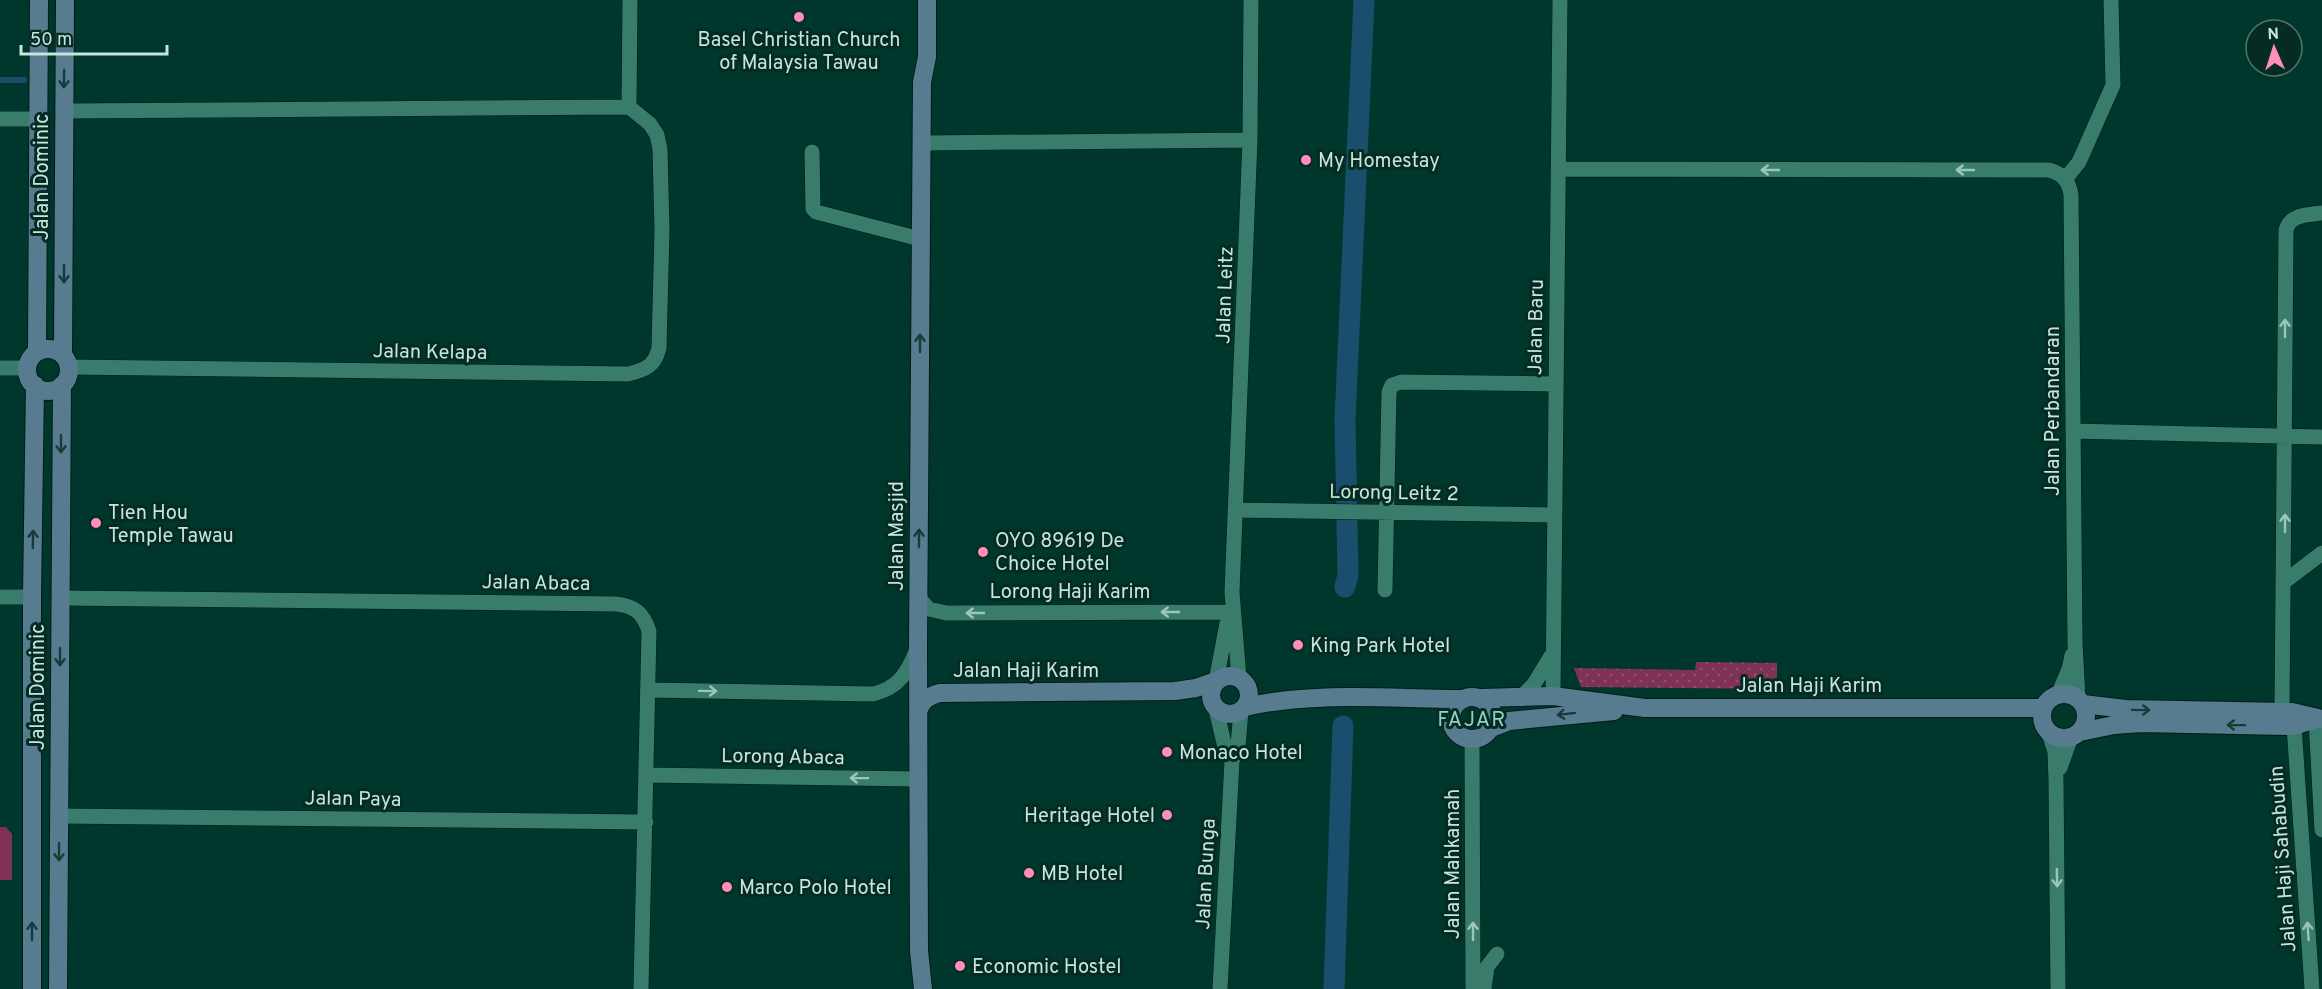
<svg xmlns="http://www.w3.org/2000/svg" width="2322" height="989" font-family="Overpass,sans-serif">
  <style>
    .grass { fill: #7f3253 }
    .park { fill: url(#park-dots) }
    .lines { fill: none; stroke-linecap: round; stroke-linejoin: round }
    .stream { stroke: #194f6c; stroke-width: 6 }
    .canal { stroke: #194f6c; stroke-width: 21 }
    .street-casing { stroke: #061b16; stroke-width: 16 }
    .secondary-casing { stroke: #061b16; stroke-width: 20 }
    .street { stroke: #397c6c; stroke-width: 15 }
    .secondary { stroke: #577c90; stroke-width: 18 }
    .oneway { stroke: #163b39 }
    .oneway2 { stroke: #9bc6ba }
    .poi-dot { fill: #ff8eba; stroke: #062b23; stroke-width: 2 }
    .labels { text-anchor: middle; stroke-width: 6; stroke-linejoin: round; paint-order: stroke }
    .poi-label { font-size: 20px; fill: #c5e6dc; stroke: #062b23; text-anchor: start }
    .street-label { font-size: 20px; fill: #c5e6dc; stroke: #062b23 }
    .neighbourhood-label { font-size: 21px; letter-spacing: 1.5px; fill: #90d3c2; stroke: #062b23 }
  </style>
  <defs>
    <pattern id="park-dots" width="8" height="8" patternUnits="userSpaceOnUse" patternTransform="scale(1.5)"><rect width="8" height="8" fill="#7f3253"/><path d="M2 2h.1M6 6h.1" fill="none" stroke="#90506b" stroke-width="1.8" stroke-linecap="round"/></pattern>
  </defs>
  <rect width="100%" height="100%" fill="#00372d"/>
  <!-- grass -->
  <path class="grass" d="M 0,827 L 6,827 L 12,834 L 12,880 L 0,880 Z"/>
  <!-- park -->
  <path class="park" d="M 1696,662 L 1777,663 L 1777,689 L 1581,687 L 1574,668 L 1695,670 Z"/>
  <g class="lines">
    <!-- stream -->
    <path class="stream" d="M 0,80 L 24,80"/>
    <!-- canal -->
    <path class="canal" d="M 1345,587 L 1348,575 L 1345,420 L 1364,0
      M 1334,989 L 1343,726"/>
    <defs>
      <path id="street" d="M 629,107 L 630,0
        M 64,111 L 629,107 L 650,124 L 657,135 L 660,149 L 662,230 L 659,348 C 655,366 645,370 628,374 L 69,367
        M 0,119 L 38,119
        M 921,143 L 1250,140
        M 812,152 L 813,209 L 816,212 L 920,239
        M 1558,169 L 2049,170 C 2063,174 2069,181 2071,195 L 2075,643 L 2078,699
        M 2066,178 L 2079,162 L 2113,85 L 2111,0
        M 0,368 L 28,368
        M 2073,431 L 2322,437
        M 1235,510 L 1553,515
        M 2284,582 L 2322,553
        M 1385,590 L 1389,392 L 1392,385 L 1401,382 L 1555,384
        M 0,597 L 32,597
        M 918,597 L 929,609 L 946,613 L 1229,612
        M 60,598 L 616,604 C 635,606 643,613 649,631 L 641,989
        M 1239,678 L 1232,592 L 1250,140 L 1251,0
        M 1216,681 L 1229,613
        M 649,690 L 873,694 C 899,688 908,672 917,649
        M 2058,695 L 2069,669 L 2072,655
        M 1522,696 L 1534,684 L 1551,656
        M 1553,696 L 1560,0
        M 1216,710 L 1225,747 L 1232,761
        M 2282,712 L 2286,230 C 2290,214 2308,215 2322,213
        M 2316,719 L 2322,830
        M 2294,726 L 2312,989
        M 2049,733 L 2055,752 L 2056,780 L 2058,989
        M 1472,739 L 1473,989
        M 2060,768 L 2071,737
        M 647,775 L 918,779
        M 59,816 L 646,822
        M 1220,989 L 1232,761 L 1238,746 L 1241,711
        M 1484,989 L 1487,967 L 1497,954"/>
      <path id="secondary" d="M27 370a21 21 0 1 1 42 0a21 21 0 1 1-42 0Z
        M 37,352 L 39,0
        M 63,355 L 65,0
        M1211 695a19 19 0 1 1 38 0a19 19 0 1 1-38 0Z
        M2042 716a22 22 0 1 1 44 0a22 22 0 1 1-44 0Z
        M1451 718a21 21 0 1 1 42 0a21 21 0 1 1-42 0Z
        M 1481,698 L 1553,696 L 1645,708 L 2043,708
        M 2083,704 L 2126,709 L 2292,712 L 2322,719
        M 1245,707 C 1315,691 1391,699 1462,699
        M 918,714 C 920,701 928,696 940,693 L 1175,691 L 1196,688 L 1216,681
        M 1491,728 L 1509,721 L 1614,711
        M 2080,732 L 2114,725 L 2141,723 L 2294,726 L 2316,719
        M 32,989 L 32,597 L 35,385
        M 58,989 L 62,385
        M 923,989 L 919,951 L 918,646 L 922,82 L 927,57 L 927,0"/>
    </defs>
    <!-- street casing -->
    <use href="#street" class="street-casing"/>
    <!-- secondary casing -->
    <use href="#secondary" class="secondary-casing"/>
    <!-- street -->
    <use href="#street" class="street"/>
    <!-- secondary -->
    <use href="#secondary" class="secondary"/>
  </g>
  <!-- one-way arrows -->
  <defs><path id="oneway-shaft" d="M-6 0H5M1.5-3L5.5 0L1.5 3" fill="none" stroke-width="1.6" stroke-linecap="round" stroke-linejoin="round" transform="scale(1.5)"/></defs>
  <g class="oneway">
    <use href="#oneway-shaft" transform="translate(64 79) rotate(91)"/>
    <use href="#oneway-shaft" transform="translate(64 274) rotate(90)"/>
    <use href="#oneway-shaft" transform="translate(920 343) rotate(-90)"/>
    <use href="#oneway-shaft" transform="translate(61 444) rotate(90)"/>
    <use href="#oneway-shaft" transform="translate(919 538) rotate(-90)"/>
    <use href="#oneway-shaft" transform="translate(33 539) rotate(-89)"/>
    <use href="#oneway-shaft" transform="translate(60 657) rotate(90)"/>
    <use href="#oneway-shaft" transform="translate(2141 710) rotate(1)"/>
    <use href="#oneway-shaft" transform="translate(1566 714) rotate(173)"/>
    <use href="#oneway-shaft" transform="translate(2236 725) rotate(-179)"/>
    <use href="#oneway-shaft" transform="translate(59 852) rotate(90)"/>
    <use href="#oneway-shaft" transform="translate(32 931) rotate(-90)"/>
  </g>
  <g class="oneway2">
    <use href="#oneway-shaft" transform="translate(1770 170) rotate(-180)"/>
    <use href="#oneway-shaft" transform="translate(1965 170) rotate(-180)"/>
    <use href="#oneway-shaft" transform="translate(2285 328) rotate(-90)"/>
    <use href="#oneway-shaft" transform="translate(2285 523) rotate(-90)"/>
    <use href="#oneway-shaft" transform="translate(1170 612) rotate(180)"/>
    <use href="#oneway-shaft" transform="translate(975 613) rotate(180)"/>
    <use href="#oneway-shaft" transform="translate(708 691) rotate(1)"/>
    <use href="#oneway-shaft" transform="translate(859 778) rotate(-179)"/>
    <use href="#oneway-shaft" transform="translate(2057 878) rotate(89)"/>
    <use href="#oneway-shaft" transform="translate(1473 931) rotate(-90)"/>
    <use href="#oneway-shaft" transform="translate(2308 931) rotate(-94)"/>
  </g>
  <!-- markers -->
  <g class="poi-dot">
    <circle cx="799" cy="17" r="6"/>
    <circle cx="1306" cy="160" r="6"/>
    <circle cx="96" cy="523" r="6"/>
    <circle cx="983" cy="552" r="6"/>
    <circle cx="1298" cy="645" r="6"/>
    <circle cx="1167" cy="752" r="6"/>
    <circle cx="1167" cy="815" r="6"/>
    <circle cx="1029" cy="873" r="6"/>
    <circle cx="727" cy="887" r="6"/>
    <circle cx="960" cy="966" r="6"/>
  </g>
  <g class="labels">
    <!-- poi labels -->
    <g class="poi-label">
      <text x="799" y="46" text-anchor="middle">Basel Christian Church<tspan x="799" dy="23">of Malaysia Tawau</tspan></text>
      <text x="1318" y="167">My Homestay</text>
      <text x="108" y="519">Tien Hou<tspan x="108" dy="23">Temple Tawau</tspan></text>
      <text x="995" y="547">OYO 89619 De<tspan x="995" dy="23">Choice Hotel</tspan></text>
      <text x="1310" y="652">King Park Hotel</text>
      <text x="1179" y="759">Monaco Hotel</text>
      <text x="1155" y="822" text-anchor="end">Heritage Hotel</text>
      <text x="1041" y="880">MB Hotel</text>
      <text x="739" y="894">Marco Polo Hotel</text>
      <text x="972" y="973">Economic Hostel</text>
    </g>
    <!-- street labels -->
    <g class="street-label">
      <text transform="translate(41 177) rotate(-90)" y="7">Jalan Dominic</text>
      <text transform="translate(1224 295) rotate(-88)" y="7">Jalan Leitz</text>
      <text transform="translate(1535 327) rotate(-89)" y="7">Jalan Baru</text>
      <text transform="translate(430 351) rotate(1)" y="7">Jalan Kelapa</text>
      <text transform="translate(2052 411) rotate(-90)" y="7">Jalan Perbandaran</text>
      <text transform="translate(1394 492) rotate(1)" y="7">Lorong Leitz 2</text>
      <text transform="translate(896 536) rotate(-90)" y="7">Jalan Masjid</text>
      <text transform="translate(536 582) rotate(1)" y="7">Jalan Abaca</text>
      <text x="1070" y="598">Lorong Haji Karim</text>
      <text x="1026" y="677">Jalan Haji Karim</text>
      <text x="1809" y="692">Jalan Haji Karim</text>
      <text transform="translate(37 687) rotate(-90)" y="7">Jalan Dominic</text>
      <text transform="translate(783 756) rotate(1)" y="7">Lorong Abaca</text>
      <text transform="translate(353 798) rotate(1)" y="7">Jalan Paya</text>
      <text transform="translate(2282 859) rotate(-94)" y="7">Jalan Haji Sahabudin</text>
      <text transform="translate(1452 864) rotate(-90)" y="7">Jalan Mahkamah</text>
      <text transform="translate(1205 874) rotate(-87)" y="7">Jalan Bunga</text>
    </g>
    <!-- neighbourhood labels -->
    <g class="neighbourhood-label">
      <text x="1472" y="726">FAJAR</text>
    </g>
  </g>
  <!-- north arrow -->
  <g transform="translate(2274 48) rotate(357)"><circle r="28" fill="#062b23" stroke="#52766d" stroke-width="1.5"/>
  <path d="M0-4.5L10 22L0 15L-10 22Z" fill="#ff8eba"/>
  <text y="-9" font-size="16" font-weight="bold" text-anchor="middle" fill="#c5e6dc">N</text>
  </g>
  <!-- scale -->
  <path d="M21 45v9h146v-9" fill="none" stroke="#c5e6dc" stroke-width="3"/>
  <text x="30" y="45" font-size="18" fill="#c5e6dc" stroke="#062b23" stroke-width="4.5" paint-order="stroke">50 m</text>
</svg>
